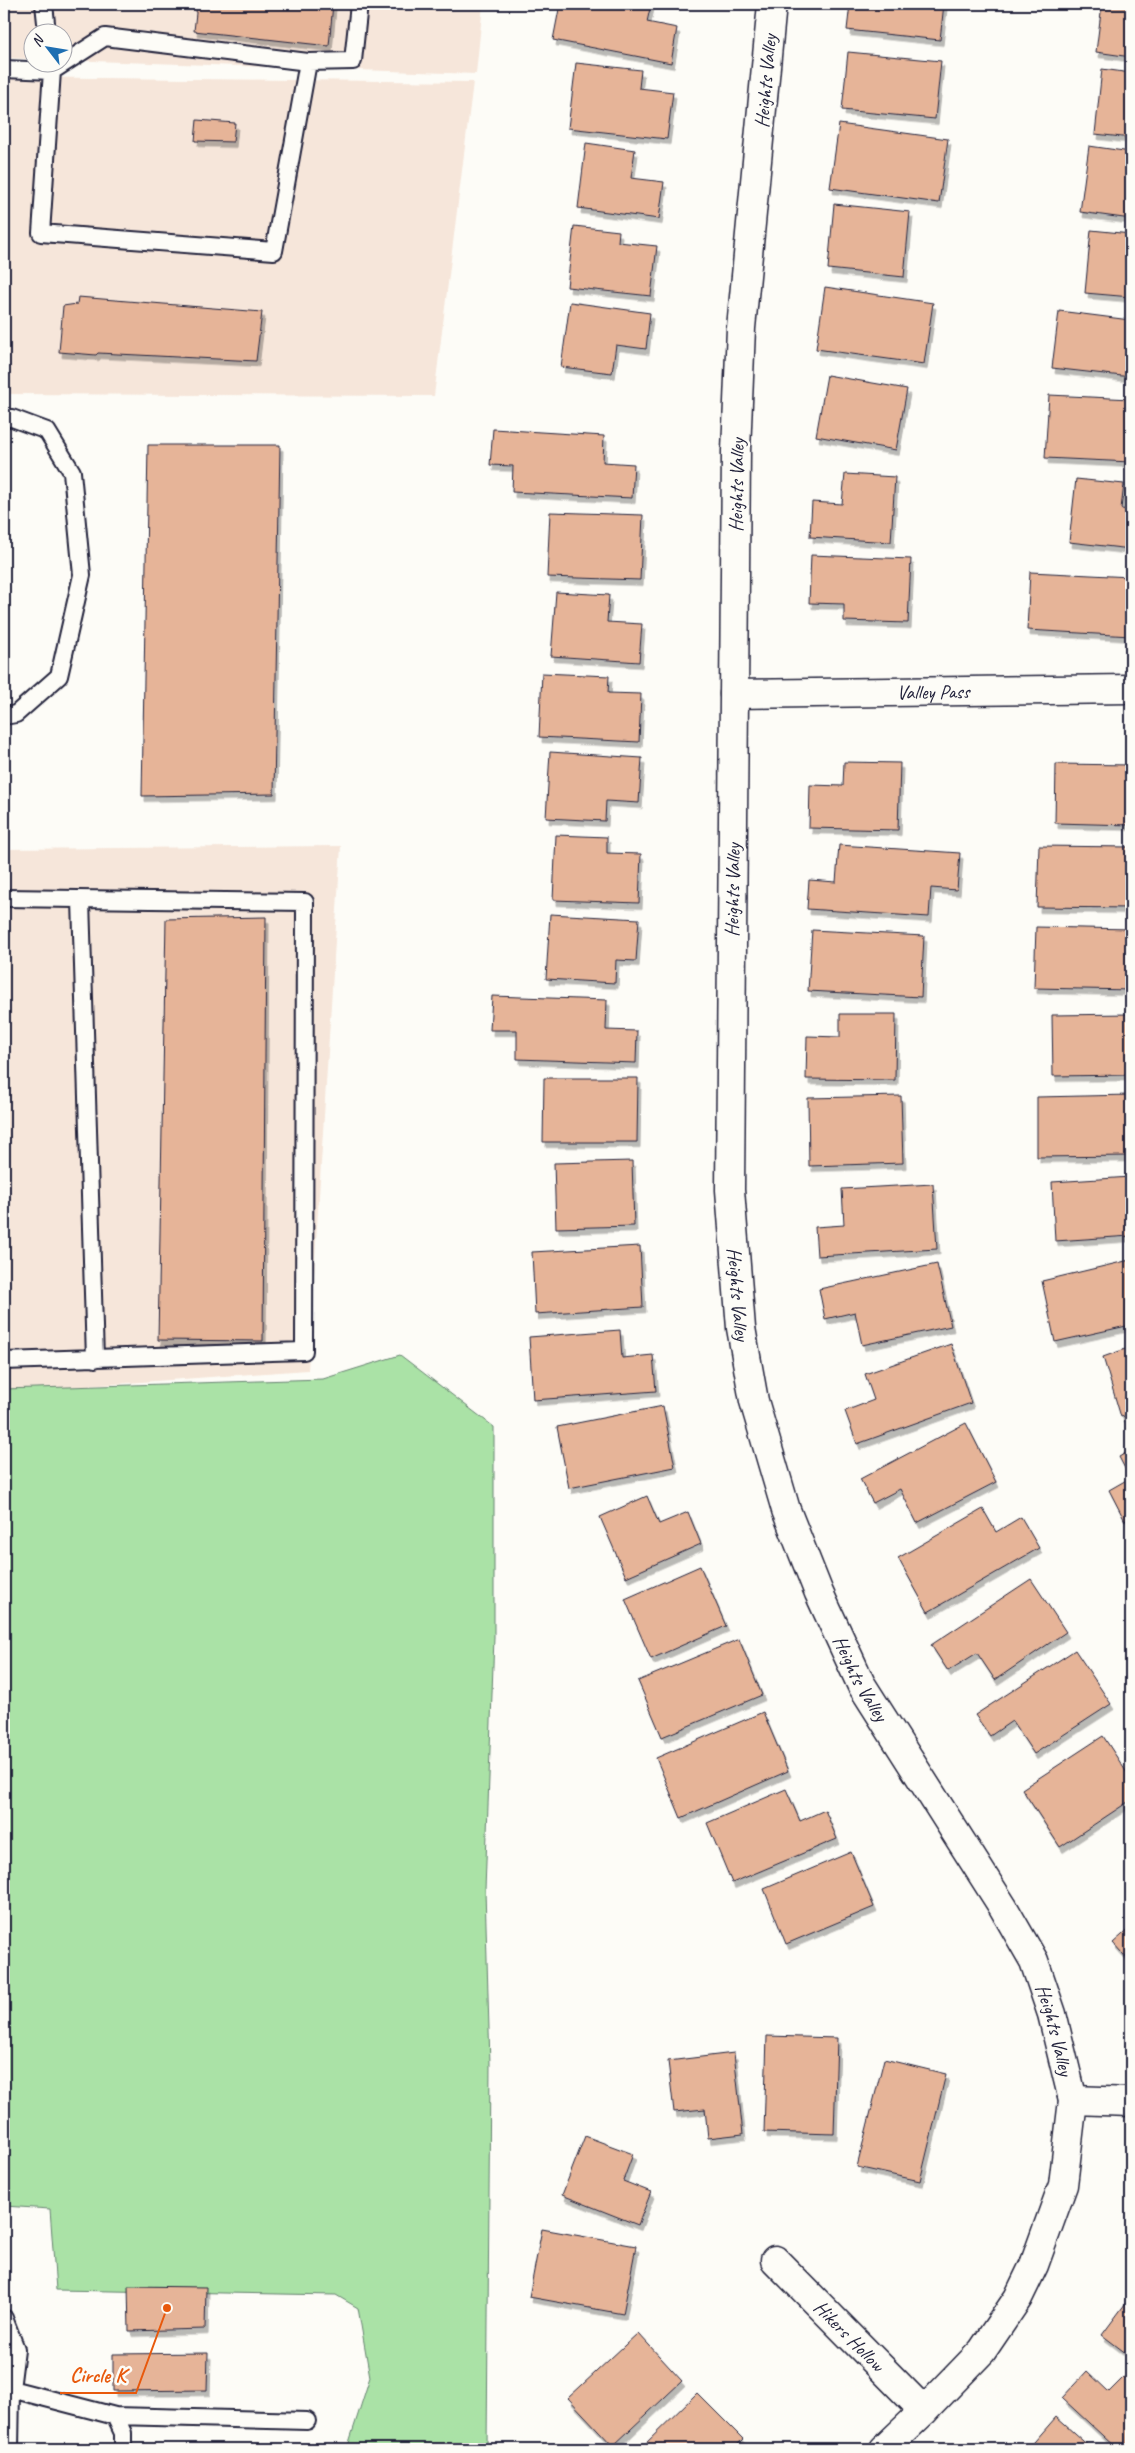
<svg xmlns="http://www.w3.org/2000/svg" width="1135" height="2453" font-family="Caveat,sans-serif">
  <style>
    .built { fill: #f6e6da }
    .green { fill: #aae2a6; stroke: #668270 }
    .building { fill: #e6b498; stroke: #22223b; filter: url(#shadow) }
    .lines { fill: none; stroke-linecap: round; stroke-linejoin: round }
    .lane-casing { stroke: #22223b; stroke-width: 20 }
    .street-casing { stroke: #22223b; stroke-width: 31 }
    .lane { stroke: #fdfcf7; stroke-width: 16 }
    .street { stroke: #fdfcf7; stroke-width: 28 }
    .labels { text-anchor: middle; stroke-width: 5; stroke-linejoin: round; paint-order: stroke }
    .street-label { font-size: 20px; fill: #22223b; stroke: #fdfcf7 }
    .leader { fill: none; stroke: #e8590c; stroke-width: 2 }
    .callout-dot { fill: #e8590c; stroke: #fdfcf7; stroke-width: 2 }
    .callout-label { font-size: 21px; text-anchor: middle; font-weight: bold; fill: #e8590c; stroke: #fdfcf7; stroke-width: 5; stroke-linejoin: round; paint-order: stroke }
  </style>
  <defs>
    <filter id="shadow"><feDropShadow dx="3" dy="5.5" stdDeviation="0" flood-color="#0004"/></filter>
  </defs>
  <rect width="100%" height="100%" fill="#fdfcf7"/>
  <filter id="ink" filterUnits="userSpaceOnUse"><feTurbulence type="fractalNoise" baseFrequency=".02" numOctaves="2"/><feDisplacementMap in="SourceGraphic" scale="10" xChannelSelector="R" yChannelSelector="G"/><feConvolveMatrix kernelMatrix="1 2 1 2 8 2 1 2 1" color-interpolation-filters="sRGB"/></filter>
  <g filter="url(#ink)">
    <!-- built -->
    <path class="built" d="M 4,4 L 483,4 L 476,74 L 63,60 L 62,32 L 32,32 L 32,59 L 4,58 Z
      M 4,77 L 473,82 L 434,396 L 4,394 Z
      M 341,846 L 308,1370 L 4,1392 L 4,849 Z"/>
    <!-- green -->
    <path class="green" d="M 400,1355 L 494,1427 L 494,1637 L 485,1890 L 490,2064 L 487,2449 L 347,2449 L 370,2377 L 358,2308 L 336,2295 L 56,2290 L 50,2209 L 4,2206 L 4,1389 L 323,1379 Z"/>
    <!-- building -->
    <path class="building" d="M 197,4 L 333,4 L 329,46 L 194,31 Z
      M 560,4 L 651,4 L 647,22 L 677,28 L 671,63 L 553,40 Z
      M 850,4 L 944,4 L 940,40 L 847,30 Z
      M 1102,4 L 1131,4 L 1131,57 L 1096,52 Z
      M 848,52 L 941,61 L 935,119 L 842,110 Z
      M 576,63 L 641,70 L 639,88 L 673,92 L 667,139 L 568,128 Z
      M 1102,69 L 1131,73 L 1131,138 L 1095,134 Z
      M 197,120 L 235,123 L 233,142 L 195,141 Z
      M 839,124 L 948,139 L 939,203 L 830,188 Z
      M 586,143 L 635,150 L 631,178 L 664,182 L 659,219 L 578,208 Z
      M 1089,146 L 1131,152 L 1131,219 L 1080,212 Z
      M 834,204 L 910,212 L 904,277 L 828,269 Z
      M 574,226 L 619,231 L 618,242 L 657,246 L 651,296 L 567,287 Z
      M 1091,230 L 1131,234 L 1131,297 L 1085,293 Z
      M 825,287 L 933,303 L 924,364 L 816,349 Z
      M 78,297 L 262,312 L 256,361 L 98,353 L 96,355 L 59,352 L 63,306 L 77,304 Z
      M 570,302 L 650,313 L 646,349 L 616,345 L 612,373 L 561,367 Z
      M 1059,311 L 1130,320 L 1128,330 L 1131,331 L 1131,377 L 1052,368 Z
      M 827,375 L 907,389 L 896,450 L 816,436 Z
      M 1049,395 L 1131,399 L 1131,462 L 1045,458 Z
      M 493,429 L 604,436 L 603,462 L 634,464 L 632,498 L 512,492 L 513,466 L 490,465 Z
      M 148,445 L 280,445 L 274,794 L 142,796 Z
      M 845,474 L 895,477 L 891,542 L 810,537 L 812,502 L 842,504 Z
      M 1076,479 L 1124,484 L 1121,509 L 1131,510 L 1131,549 L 1069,542 Z
      M 550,512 L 643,515 L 640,580 L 547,577 Z
      M 811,555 L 911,559 L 908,623 L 844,621 L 844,604 L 809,603 Z
      M 1030,572 L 1131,577 L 1131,636 L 1027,630 Z
      M 556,592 L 609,595 L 607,622 L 642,624 L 639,662 L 551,656 Z
      M 542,673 L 609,676 L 608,693 L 641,694 L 639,742 L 539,737 Z
      M 550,752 L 642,758 L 639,803 L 606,801 L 605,821 L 546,818 Z
      M 844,762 L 900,763 L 898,830 L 809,828 L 810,785 L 843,786 Z
      M 1056,764 L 1131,765 L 1131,825 L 1055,823 Z
      M 556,835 L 607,837 L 607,853 L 641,854 L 639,903 L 553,900 Z
      M 839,845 L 960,853 L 957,890 L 931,888 L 929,917 L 807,909 L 809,880 L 836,882 Z
      M 1039,846 L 1131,847 L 1131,908 L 1037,907 Z
      M 550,914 L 639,919 L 636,961 L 616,960 L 615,983 L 546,979 Z
      M 266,917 L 263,1341 L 158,1340 L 166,919 Z
      M 1036,927 L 1131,929 L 1131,990 L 1034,988 Z
      M 812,930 L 924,936 L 921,997 L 808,991 Z
      M 492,996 L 607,1000 L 606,1030 L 637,1031 L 636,1063 L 517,1059 L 517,1030 L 490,1030 Z
      M 840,1014 L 896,1014 L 895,1080 L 806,1079 L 807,1036 L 840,1037 Z
      M 1131,1014 L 1131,1075 L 1053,1076 L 1052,1015 Z
      M 544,1078 L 638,1078 L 637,1142 L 543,1142 Z
      M 1131,1095 L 1131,1156 L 1037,1157 L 1037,1097 Z
      M 901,1096 L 903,1163 L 809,1166 L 808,1098 Z
      M 632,1161 L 634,1226 L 556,1228 L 554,1163 Z
      M 1131,1177 L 1131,1236 L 1055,1241 L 1052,1182 Z
      M 933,1184 L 937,1249 L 817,1256 L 815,1227 L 844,1225 L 842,1189 Z
      M 640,1246 L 643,1307 L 535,1314 L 532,1252 Z
      M 1130,1260 L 1131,1325 L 1055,1342 L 1042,1281 Z
      M 937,1264 L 951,1326 L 862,1345 L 855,1312 L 825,1319 L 819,1289 Z
      M 620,1330 L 622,1358 L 653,1355 L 656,1391 L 533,1400 L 529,1337 Z
      M 951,1344 L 971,1403 L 857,1444 L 845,1411 L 874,1400 L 865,1374 Z
      M 1131,1347 L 1131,1414 L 1121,1417 L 1103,1357 Z
      M 663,1406 L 675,1467 L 569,1488 L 557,1427 Z
      M 966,1423 L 996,1482 L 917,1523 L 900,1489 L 873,1503 L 860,1479 Z
      M 1131,1450 L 1131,1518 L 1125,1521 L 1109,1490 L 1130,1478 L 1119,1457 Z
      M 647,1496 L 659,1524 L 688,1512 L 701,1544 L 626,1577 L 600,1517 Z
      M 983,1509 L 996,1532 L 1021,1517 L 1039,1548 L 928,1612 L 898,1558 Z
      M 700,1566 L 726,1626 L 651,1659 L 625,1599 Z
      M 1031,1579 L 1066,1632 L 995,1680 L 977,1653 L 948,1671 L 931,1645 Z
      M 739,1639 L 762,1695 L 662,1737 L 638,1681 Z
      M 1075,1650 L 1111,1704 L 1034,1754 L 1012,1721 L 990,1736 L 975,1715 Z
      M 763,1712 L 788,1771 L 681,1818 L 656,1758 Z
      M 1103,1736 L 1131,1779 L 1131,1800 L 1060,1847 L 1022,1789 Z
      M 786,1789 L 800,1821 L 825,1810 L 837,1839 L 732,1883 L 707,1823 Z
      M 851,1852 L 874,1907 L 786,1944 L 764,1889 Z
      M 1131,1927 L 1131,1963 L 1113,1943 Z
      M 767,2036 L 837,2038 L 834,2134 L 764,2132 Z
      M 734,2053 L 743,2134 L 708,2138 L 705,2109 L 674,2112 L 668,2061 Z
      M 884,2059 L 946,2074 L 920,2181 L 857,2167 Z
      M 585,2136 L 633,2154 L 623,2181 L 651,2192 L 638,2225 L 562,2195 Z
      M 542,2229 L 636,2246 L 623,2314 L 529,2297 Z
      M 128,2286 L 206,2287 L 205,2329 L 129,2331 Z
      M 1131,2296 L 1131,2357 L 1102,2335 Z
      M 638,2333 L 682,2381 L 613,2446 L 568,2398 Z
      M 208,2353 L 207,2390 L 113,2391 L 113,2354 Z
      M 1131,2370 L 1131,2443 L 1125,2449 L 1117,2449 L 1062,2398 L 1087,2371 L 1109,2392 Z
      M 697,2393 L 743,2439 L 733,2449 L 640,2449 Z
      M 1056,2417 L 1092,2449 L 1028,2449 Z"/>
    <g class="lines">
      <defs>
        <path id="lane" d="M 44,4 L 47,32
          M 308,62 L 353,61 L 359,4
          M 4,69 L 52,71 L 105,37 L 308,62 L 274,251 L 41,233 L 52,71 L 51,62
          M 4,418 L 12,418 L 47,431 L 72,472 L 82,575 L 59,676 L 16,714 L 4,716
          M 4,898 L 305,902 L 304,1351 L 4,1361
          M 81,900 L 95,1359
          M 4,2318 L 16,2349 L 11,2389 L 115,2416 L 123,2433 L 123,2449
          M 115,2416 L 307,2421
          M 10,2449 L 11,2389"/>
        <g id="street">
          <path id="s1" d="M 772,4 L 741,328 L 736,451 L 730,1190 L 741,1328 L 754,1401 L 786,1510 L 819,1593 L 861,1684 L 1003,1907 L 1034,1961 L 1052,2014 L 1073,2100 L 1063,2185 L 1034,2265 L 1018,2298 L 982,2351 L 924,2411 L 884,2449"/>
          <path id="s2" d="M 734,694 L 1131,689"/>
          <path d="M 1073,2100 L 1131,2102"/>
          <path id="s3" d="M 775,2260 L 924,2411"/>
        </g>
      </defs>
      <!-- lane casing -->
      <use href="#lane" class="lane-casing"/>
      <!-- street casing -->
      <use href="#street" class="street-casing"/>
      <!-- lane -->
      <use href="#lane" class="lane"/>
      <!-- street -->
      <use href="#street" class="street"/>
    </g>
  </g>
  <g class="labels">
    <!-- street labels -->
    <g class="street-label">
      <text transform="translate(765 81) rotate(-85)" y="7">Heights Valley</text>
      <text transform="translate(736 485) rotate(-89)" y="7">Heights Valley</text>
      <text dy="7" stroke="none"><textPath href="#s2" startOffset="199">Valley Pass</textPath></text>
      <text transform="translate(732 890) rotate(-89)" y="7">Heights Valley</text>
      <text dy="7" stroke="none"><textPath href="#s1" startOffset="1292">Heights Valley</textPath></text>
      <text dy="7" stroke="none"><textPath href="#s1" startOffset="1698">Heights Valley</textPath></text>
      <text dy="7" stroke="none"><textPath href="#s1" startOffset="2102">Heights Valley</textPath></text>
      <text dy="7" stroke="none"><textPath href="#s3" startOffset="106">Hikers Hollow</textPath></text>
    </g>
  </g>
  <!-- callouts -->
  <path class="leader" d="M167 2308L136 2393H60"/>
  <circle class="callout-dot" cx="167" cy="2308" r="5"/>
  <g class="callout-label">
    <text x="98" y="2382">Circle K</text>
  </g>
  <!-- margin -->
  <rect width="1135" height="2453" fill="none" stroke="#fdfcf7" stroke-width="20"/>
  <rect x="10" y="10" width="1115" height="2433" fill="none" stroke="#22223b" stroke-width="2" filter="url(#ink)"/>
  <!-- north arrow -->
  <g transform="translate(48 48) rotate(301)"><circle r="24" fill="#fdfcf7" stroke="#a5a5ac"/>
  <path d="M0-4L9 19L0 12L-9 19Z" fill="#1f6fb2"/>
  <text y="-8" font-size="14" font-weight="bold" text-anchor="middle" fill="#22223b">N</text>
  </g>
</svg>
